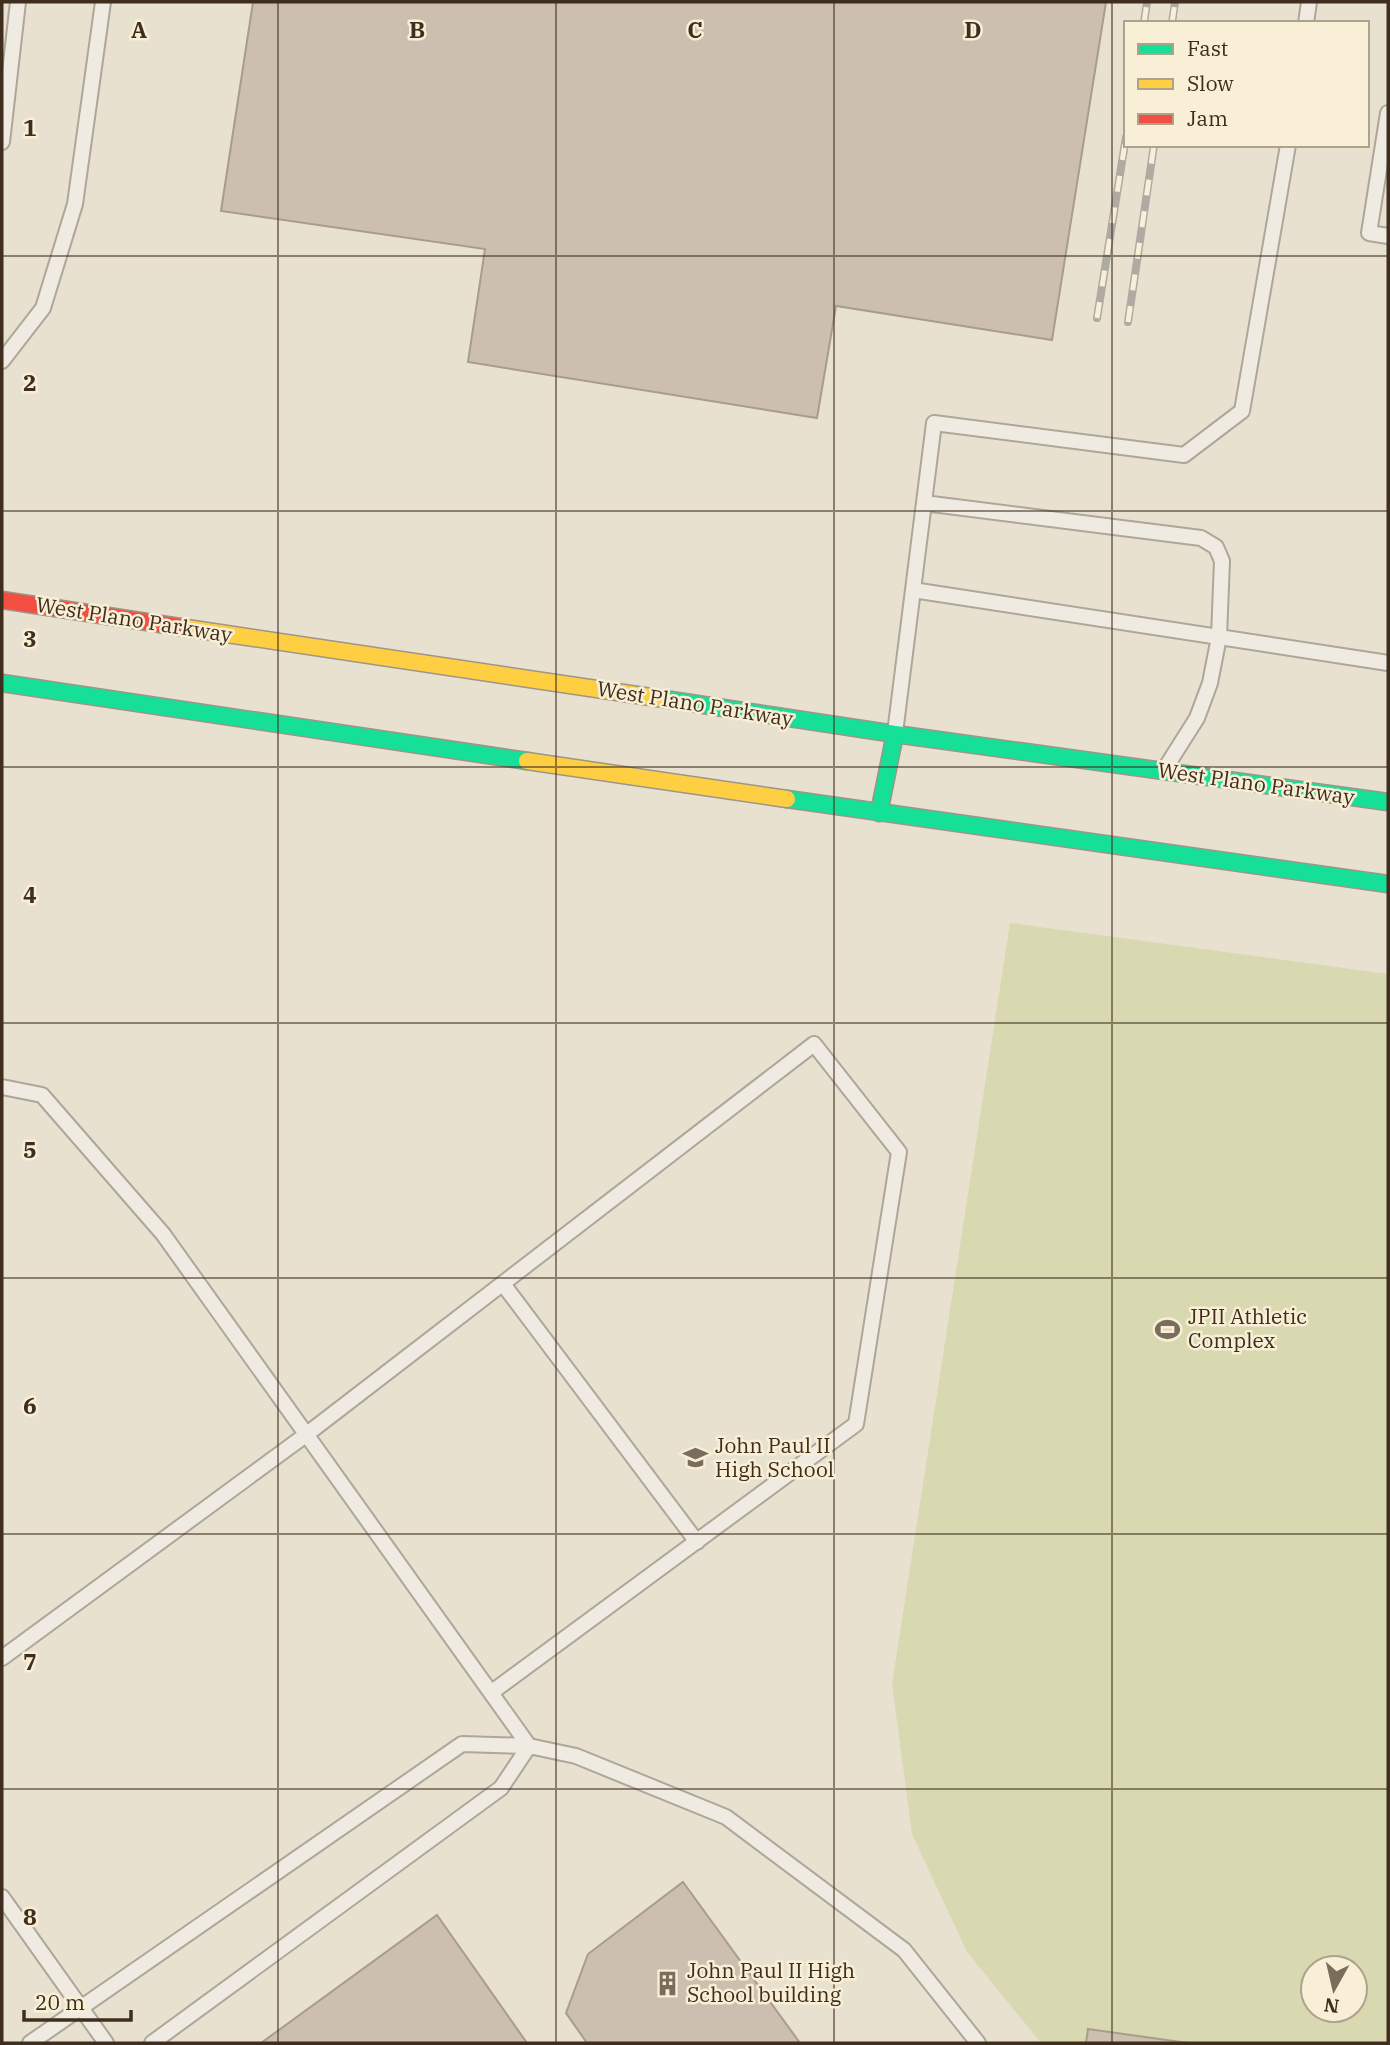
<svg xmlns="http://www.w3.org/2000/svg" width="1390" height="2045" font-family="'IBM Plex Serif',serif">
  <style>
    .garden { fill: #d8d9b1; fill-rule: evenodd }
    .building { fill: #ccbfb0; stroke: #a99c8e; stroke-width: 2 }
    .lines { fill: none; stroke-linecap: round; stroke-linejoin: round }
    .lane-casing { stroke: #aea698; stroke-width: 18 }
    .fast-casing { stroke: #9d9588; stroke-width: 19 }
    .slow-casing { stroke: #9d9588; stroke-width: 19 }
    .jam-casing { stroke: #9d9588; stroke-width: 19 }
    .lane { stroke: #f0ebe2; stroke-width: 14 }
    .fast { stroke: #16e098; stroke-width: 16 }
    .slow { stroke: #ffcf43; stroke-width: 16 }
    .jam { stroke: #f24e42; stroke-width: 16 }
    .rail-casing { stroke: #afaba2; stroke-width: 8 }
    .rail { stroke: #f9efd6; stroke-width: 5; stroke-dasharray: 16; stroke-linecap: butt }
    .grid { fill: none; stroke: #3f2e1e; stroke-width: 2; stroke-opacity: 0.55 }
    .labels { text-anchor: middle; stroke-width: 5; stroke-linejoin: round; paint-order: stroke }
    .street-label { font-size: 21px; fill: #3f2e1e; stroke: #f9efd6 }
    .poi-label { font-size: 21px; fill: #3f2e1e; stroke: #f9efd6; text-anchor: start }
    .grid-label { font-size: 23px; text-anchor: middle; font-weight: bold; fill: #3f2e1e; stroke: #f9efd6; stroke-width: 5; stroke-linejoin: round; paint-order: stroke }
  </style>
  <rect width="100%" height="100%" fill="#e8e1d0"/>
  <!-- garden -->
  <path class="garden" d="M 1010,923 L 1388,974 L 1388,2043 L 1041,2043 L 967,1952 L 912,1834 L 892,1684 ZM 1313,1968 L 1355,1968 L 1355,2010 L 1313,2010 Z"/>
  <!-- building -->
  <path class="building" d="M 253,2 L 1106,2 L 1052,340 L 836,306 L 817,418 L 468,362 L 485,249 L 221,211 Z
    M 683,1882 L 800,2043 L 587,2043 L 566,2013 L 588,1954 Z
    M 437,1915 L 527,2043 L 261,2043 Z
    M 1088,2029 L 1188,2043 L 1086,2043 Z"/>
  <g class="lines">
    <defs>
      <path id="lane" d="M 1306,23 L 1309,2
        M 1388,113 L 1369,233 L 1388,236
        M 2,142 L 18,2
        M 2,361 L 43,308 L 75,204 L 103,2
        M 924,503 L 1201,538 L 1216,547 L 1222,561 L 1219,637 L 1210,683 L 1197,718 L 1166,767
        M 913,590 L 1388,663
        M 895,733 L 934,423 L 1184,455 L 1242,411 L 1288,145
        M 2,1087 L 42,1095 L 163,1234 L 529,1746
        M 503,1284 L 697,1542
        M 2,1658 L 307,1434 L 814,1044 L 899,1152 L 856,1424 L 492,1692
        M 2,1897 L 106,2043
        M 30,2043 L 462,1744 L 529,1746 L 576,1756 L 726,1817 L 904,1950 L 978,2043
        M 152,2043 L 501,1788 L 529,1746"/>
      <path id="fast" d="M 2,683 L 527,761
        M 664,699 L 895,734 L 1388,802
        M 787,799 L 1388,884
        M 879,813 L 895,734"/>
      <path id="slow" d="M 180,627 L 664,699
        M 527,761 L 787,799"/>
      <path id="jam" d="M 2,600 L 180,627"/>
    </defs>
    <!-- lane casing -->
    <use href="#lane" class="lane-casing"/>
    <!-- fast casing -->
    <use href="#fast" class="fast-casing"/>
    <!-- slow casing -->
    <use href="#slow" class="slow-casing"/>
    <!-- jam casing -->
    <use href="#jam" class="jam-casing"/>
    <!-- lane -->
    <use href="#lane" class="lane"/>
    <!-- fast -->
    <use href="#fast" class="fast"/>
    <!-- slow -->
    <use href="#slow" class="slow"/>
    <!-- jam -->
    <use href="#jam" class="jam"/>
    <defs>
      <path id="rail" d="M 1144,23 L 1147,2
        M 1172,23 L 1175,2
        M 1097,318 L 1126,137
        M 1128,322 L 1154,145"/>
    </defs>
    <!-- rail casing -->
    <use href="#rail" class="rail-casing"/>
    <!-- rail -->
    <use href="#rail" class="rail"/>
  </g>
  <!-- grid -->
  <path class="grid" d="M 278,2 L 278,2043M 556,2 L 556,2043M 834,2 L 834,2043M 1112,2 L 1112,2043M 2,256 L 1388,256M 2,511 L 1388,511M 2,767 L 1388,767M 2,1023 L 1388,1023M 2,1278 L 1388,1278M 2,1534 L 1388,1534M 2,1789 L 1388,1789"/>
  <!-- icons -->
  <defs>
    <symbol id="stadium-bare" viewBox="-9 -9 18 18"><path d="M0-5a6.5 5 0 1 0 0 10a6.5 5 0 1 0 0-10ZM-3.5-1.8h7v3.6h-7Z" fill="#7a6d5c" stroke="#f9efd6" stroke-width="2.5" paint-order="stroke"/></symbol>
    <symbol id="school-bare" viewBox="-9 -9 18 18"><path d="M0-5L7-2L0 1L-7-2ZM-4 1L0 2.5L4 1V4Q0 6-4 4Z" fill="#7a6d5c" stroke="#f9efd6" stroke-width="2.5" paint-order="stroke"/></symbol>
    <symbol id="building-bare" viewBox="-9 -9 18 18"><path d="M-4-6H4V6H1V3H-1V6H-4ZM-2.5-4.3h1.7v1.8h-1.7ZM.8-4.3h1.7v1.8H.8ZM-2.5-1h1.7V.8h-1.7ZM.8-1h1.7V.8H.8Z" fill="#7a6d5c" stroke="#f9efd6" stroke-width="2.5" paint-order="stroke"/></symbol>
  </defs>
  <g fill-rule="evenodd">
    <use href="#stadium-bare" x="1150" y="1312" width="35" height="35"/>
    <use href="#school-bare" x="678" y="1440" width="35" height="35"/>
    <use href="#building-bare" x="650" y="1966" width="35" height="35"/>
  </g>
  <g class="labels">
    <!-- street labels -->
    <g class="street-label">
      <text transform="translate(134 620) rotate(9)" y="7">West Plano Parkway</text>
      <text transform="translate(695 704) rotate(9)" y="7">West Plano Parkway</text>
      <text transform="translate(1256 784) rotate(8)" y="7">West Plano Parkway</text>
    </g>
    <!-- poi labels -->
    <g class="poi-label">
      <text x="1188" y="1324">JPII Athletic<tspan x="1188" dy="24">Complex</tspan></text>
      <text x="715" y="1453">John Paul II<tspan x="715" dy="24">High School</tspan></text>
      <text x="687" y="1978">John Paul II High<tspan x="687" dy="24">School building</tspan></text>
    </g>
  </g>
  <g class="grid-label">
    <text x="139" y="38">A</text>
    <text x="417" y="38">B</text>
    <text x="695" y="38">C</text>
    <text x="973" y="38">D</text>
    <text x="30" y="136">1</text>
    <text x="30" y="391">2</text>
    <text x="30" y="647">3</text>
    <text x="30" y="903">4</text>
    <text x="30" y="1158">5</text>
    <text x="30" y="1414">6</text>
    <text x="30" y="1670">7</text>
    <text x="30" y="1925">8</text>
  </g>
  <!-- border -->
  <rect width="1390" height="2045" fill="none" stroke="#3f2e1e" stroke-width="7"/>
  <!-- legend -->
  <rect x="1124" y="21" width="245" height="126" fill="#f9efd6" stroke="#afa28c" stroke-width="2"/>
  <rect x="1138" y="44" width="35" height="10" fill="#16e098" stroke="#afa28c" stroke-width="2"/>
  <text x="1187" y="56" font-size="21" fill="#3f2e1e">Fast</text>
  <rect x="1138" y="79" width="35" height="10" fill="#ffcf43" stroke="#afa28c" stroke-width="2"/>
  <text x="1187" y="91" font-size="21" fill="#3f2e1e">Slow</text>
  <rect x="1138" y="114" width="35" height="10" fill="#f24e42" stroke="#afa28c" stroke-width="2"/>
  <text x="1187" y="126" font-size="21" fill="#3f2e1e">Jam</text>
  <!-- north arrow -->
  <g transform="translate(1334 1989) rotate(188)"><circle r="33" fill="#f9efd6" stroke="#afa28c" stroke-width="2"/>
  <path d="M0-5L12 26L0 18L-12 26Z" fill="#7a6d5c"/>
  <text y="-10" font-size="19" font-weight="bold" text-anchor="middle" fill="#3f2e1e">N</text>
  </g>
  <!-- scale -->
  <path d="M24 2010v10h107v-10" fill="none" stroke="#3f2e1e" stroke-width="3.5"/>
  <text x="35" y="2010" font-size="21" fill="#3f2e1e" stroke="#f9efd6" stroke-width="5" paint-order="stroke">20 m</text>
</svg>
